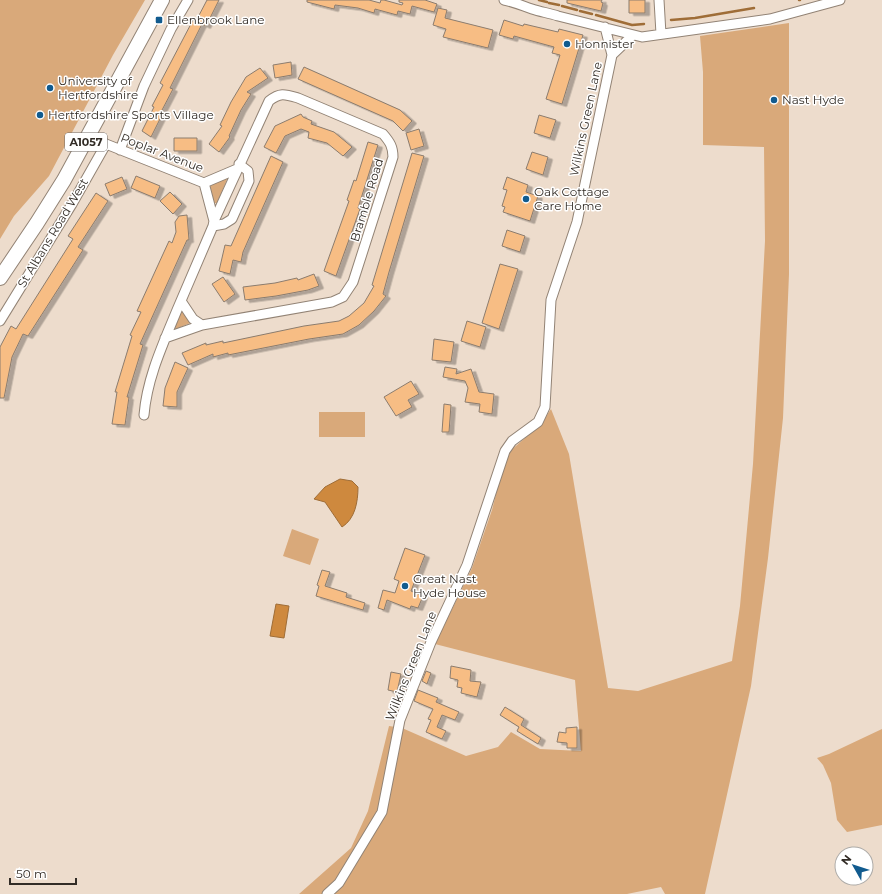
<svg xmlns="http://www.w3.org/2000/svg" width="882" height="894" font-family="Montserrat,sans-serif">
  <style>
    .green { fill: #d9a97a }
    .water { fill: #ce893e; stroke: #9f6d37 }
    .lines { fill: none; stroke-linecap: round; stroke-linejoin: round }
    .stream { stroke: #9f6d37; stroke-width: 2.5 }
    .building { fill: #f7bd84; stroke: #8b7c6e; filter: url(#shadow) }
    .minor-casing { stroke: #928375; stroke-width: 11 }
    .primary-casing { stroke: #928375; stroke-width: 16 }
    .minor { stroke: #fff; stroke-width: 9 }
    .primary { stroke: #fff; stroke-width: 14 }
    .poi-dot { fill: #115b8f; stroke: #fff; stroke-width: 1.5 }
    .labels { text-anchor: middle; stroke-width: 3; stroke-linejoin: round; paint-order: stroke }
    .shield { fill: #fff; stroke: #706b67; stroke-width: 1 }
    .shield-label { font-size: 11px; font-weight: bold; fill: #322c26 }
    .poi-label { font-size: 12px; fill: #322c26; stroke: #fff; text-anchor: start }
    .street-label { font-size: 12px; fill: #322c26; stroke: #fff }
  </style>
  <defs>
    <filter id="shadow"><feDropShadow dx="4.5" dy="2.5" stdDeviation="0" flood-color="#0004"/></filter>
  </defs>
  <rect width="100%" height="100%" fill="#eddccc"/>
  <!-- green -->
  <path class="green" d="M 0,0 L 145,0 L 113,55 L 49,176 L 14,216 L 0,239 Z
    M 789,23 L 789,274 L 783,418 L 768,558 L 751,686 L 705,894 L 665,894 L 661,887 L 627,894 L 299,894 L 351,848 L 368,811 L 389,726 L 402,728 L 466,756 L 498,747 L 511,732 L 540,749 L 581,751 L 575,680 L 435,644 L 472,568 L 492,510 L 501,474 L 509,452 L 540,425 L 551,409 L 569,454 L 608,688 L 638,691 L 732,661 L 740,606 L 753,464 L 765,241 L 764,147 L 703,145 L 703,72 L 700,36 Z
    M 228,177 L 217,203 L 214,203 L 209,187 L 211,184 Z
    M 180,312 L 183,312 L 190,321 L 190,323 L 176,329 L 174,327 Z
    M 319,412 L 365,412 L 365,437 L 319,437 Z
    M 292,529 L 319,539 L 310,565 L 283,556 Z
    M 882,729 L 882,825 L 847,832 L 837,820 L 831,783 L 823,765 L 817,758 L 829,754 Z"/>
  <!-- water -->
  <path class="water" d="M 340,479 L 352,481 L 358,487 C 358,502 355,519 342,527 L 325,502 L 314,499 L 325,487 Z
    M 276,604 L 289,606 L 284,638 L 270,636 Z"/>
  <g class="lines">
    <!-- stream -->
    <path class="stream" d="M 539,0 L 547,2
      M 799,0 L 800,0
      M 549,3 L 559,5
      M 562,6 L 577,10
      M 580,11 L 592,14
      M 596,15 L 632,25 L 644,24
      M 671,20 L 695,18 L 754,8"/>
  </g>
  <!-- building -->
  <path class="building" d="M 207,0 L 219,0 L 206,26 L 202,24 L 170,88 L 173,89 L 161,112 L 163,113 L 151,137 L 142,131 L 154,107 L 152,106 L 163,85 L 160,83 L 193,20 L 196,21 Z
    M 307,0 L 369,0 L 380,3 L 381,0 L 384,0 L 402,5 L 403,3 L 399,2 L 399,0 L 425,0 L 437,4 L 434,12 L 412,6 L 410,14 L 398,11 L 397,15 L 375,9 L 374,13 L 358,8 L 335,5 L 334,9 L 307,2 Z
    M 567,0 L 602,0 L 601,2 L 603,3 L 601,11 L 567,3 Z
    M 629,0 L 645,0 L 645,13 L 629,13 Z
    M 438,8 L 447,10 L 445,18 L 493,30 L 488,48 L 443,37 L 446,29 L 433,25 Z
    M 504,20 L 523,26 L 524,24 L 558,32 L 559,29 L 583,35 L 562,104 L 546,99 L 560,55 L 552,53 L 554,47 L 514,36 L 513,39 L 499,35 Z
    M 291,62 L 292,75 L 275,78 L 273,65 Z
    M 304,67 L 400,110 L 412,121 L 403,131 L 393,121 L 298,79 Z
    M 260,68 L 268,78 L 247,92 L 251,94 L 241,110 L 229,136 L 230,137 L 219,152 L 209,144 L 222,126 L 220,125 L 231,102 L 246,77 Z
    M 301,114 L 303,117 L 312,121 L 311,124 L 334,132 L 352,147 L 343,156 L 327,143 L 308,138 L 309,132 L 301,129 L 285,136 L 276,153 L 264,147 L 275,126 Z
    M 539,115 L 556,120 L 550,138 L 534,133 Z
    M 419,129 L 424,146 L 411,150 L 406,133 Z
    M 174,138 L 197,138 L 197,151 L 174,151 Z
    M 368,142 L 378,145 L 358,208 L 360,209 L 336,276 L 324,271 L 349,201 L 347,200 L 354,180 L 356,181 Z
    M 532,152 L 548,157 L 543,175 L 526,169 Z
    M 412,153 L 424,156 L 389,272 L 383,294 L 386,296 L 374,311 L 359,325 L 343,334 L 309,339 L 228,355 L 228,353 L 213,357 L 213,354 L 188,365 L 182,353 L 206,343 L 206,345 L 223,341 L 223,343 L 304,326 L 339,321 L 349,316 L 364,303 L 374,286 L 372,285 L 379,262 Z
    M 271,156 L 283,162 L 243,252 L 241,262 L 233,260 L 230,274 L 219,271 L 225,245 L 231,246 Z
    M 136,176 L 160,186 L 155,198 L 131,188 Z
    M 122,177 L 127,189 L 110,196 L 105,184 Z
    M 507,177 L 528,185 L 526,192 L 538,196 L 530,221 L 503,212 L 505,207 L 502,206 L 507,190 L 503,189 Z
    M 170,192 L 182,204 L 173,214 L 160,201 Z
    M 96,193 L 108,201 L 78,247 L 83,250 L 62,283 L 28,336 L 23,334 L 12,357 L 4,398 L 0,398 L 0,347 L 11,326 L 16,329 L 73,239 L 68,236 Z
    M 187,215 L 189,240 L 187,240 L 140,344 L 143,345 L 127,397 L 129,397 L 125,425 L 112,424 L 117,392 L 115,392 L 132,336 L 130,335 L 141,312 L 137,311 L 169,241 L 172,243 L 176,232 L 175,222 L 179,216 Z
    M 507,230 L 525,236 L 520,252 L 502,246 Z
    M 500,264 L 518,269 L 499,329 L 482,323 Z
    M 314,274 L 319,286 L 308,290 L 276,296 L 245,300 L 243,287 L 275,283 L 297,278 L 298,280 Z
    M 223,277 L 235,294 L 224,302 L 212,284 Z
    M 467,321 L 486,327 L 480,347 L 461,341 Z
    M 434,339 L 454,342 L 451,362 L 432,360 Z
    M 175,362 L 188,368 L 177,392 L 177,407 L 163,406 L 165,388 Z
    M 445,367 L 457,369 L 456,374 L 471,369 L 479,392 L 494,394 L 492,414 L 479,412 L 480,404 L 465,402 L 468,388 L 465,381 L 443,377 Z
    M 411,381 L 419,394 L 408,400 L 412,407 L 396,416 L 384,397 Z
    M 444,404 L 451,405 L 449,432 L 442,432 Z
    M 405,548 L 425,555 L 411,591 L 423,596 L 418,608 L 411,606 L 410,609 L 387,600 L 384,610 L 378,608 L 383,590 L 395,593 L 399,581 L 394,579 Z
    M 322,570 L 330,572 L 325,586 L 347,593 L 346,597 L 365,603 L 363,610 L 316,596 L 319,586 L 317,585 Z
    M 451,666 L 471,670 L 470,681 L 481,682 L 477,697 L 461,693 L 462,688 L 457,687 L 458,680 L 450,678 Z
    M 426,671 L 431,673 L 427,684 L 422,681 Z
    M 391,672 L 401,674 L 397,692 L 388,690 Z
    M 418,690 L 438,698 L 436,702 L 459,712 L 455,720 L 442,715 L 437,727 L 446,731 L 442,739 L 426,732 L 431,720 L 428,719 L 433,709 L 414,701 Z
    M 505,707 L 524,719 L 521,725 L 541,738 L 538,744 L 517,731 L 519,727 L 500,715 Z
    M 577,727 L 577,748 L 567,748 L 567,743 L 557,742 L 559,732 L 566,733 L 566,728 Z"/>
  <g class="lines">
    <defs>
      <path id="minor" d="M 504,0 C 514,2 523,6 532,9 C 541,12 549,13 558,16 L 642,37 L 770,19 L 840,0
        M 659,0 L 661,34
        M 612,55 L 633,35
        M 90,135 L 106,144 L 204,183 L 237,169
        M 120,150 L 144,86 L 171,29 L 188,0
        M 204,183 L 214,221
        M 213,226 L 224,224 L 232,219 L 249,181 L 248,171 L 239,164
        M 0,321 L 72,204 L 106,144
        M 165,338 L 202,325
        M 144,415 C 147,378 163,344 177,310 C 189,282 201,254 213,226 L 214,221 L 269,101 C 280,92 285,94 298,98 L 383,134 C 390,142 393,147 393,157 L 353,282 L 343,297 L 332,302 L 202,325 L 193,319 L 181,301
        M 327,894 L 339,883 L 382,812 L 400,720 L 431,642 L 467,565 L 505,451 L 512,441 L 538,422 L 545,407 L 551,300 L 577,222 L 612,55 L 605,27"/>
      <path id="primary" d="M 0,278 L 37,223 L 64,180 L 162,0"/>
    </defs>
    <!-- minor casing -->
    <use href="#minor" class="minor-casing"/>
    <!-- primary casing -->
    <use href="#primary" class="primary-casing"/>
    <!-- minor -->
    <use href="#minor" class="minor"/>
    <!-- primary -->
    <use href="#primary" class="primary"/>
  </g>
  <!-- markers -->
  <g class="poi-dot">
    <rect x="155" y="16" width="8" height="8" rx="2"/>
    <circle cx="567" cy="44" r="4"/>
    <circle cx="50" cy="88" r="4"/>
    <circle cx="774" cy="100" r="4"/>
    <circle cx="40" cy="115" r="4"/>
    <circle cx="526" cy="199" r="4"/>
    <circle cx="405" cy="586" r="4"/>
  </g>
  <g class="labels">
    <!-- shield labels -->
    <rect class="shield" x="65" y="133" width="42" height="18" rx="3"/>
    <g class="shield-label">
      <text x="86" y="146">A1057</text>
    </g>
    <!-- poi labels -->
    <g class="poi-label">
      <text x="167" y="24">Ellenbrook Lane</text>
      <text x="575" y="48">Honnister</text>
      <text x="58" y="85">University of<tspan x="58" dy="14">Hertfordshire</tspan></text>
      <text x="782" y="104">Nast Hyde</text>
      <text x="48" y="119">Hertfordshire Sports Village</text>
      <text x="534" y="196">Oak Cottage<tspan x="534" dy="14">Care Home</tspan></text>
      <text x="413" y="583">Great Nast<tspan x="413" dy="14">Hyde House</tspan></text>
    </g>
    <!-- street labels -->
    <g class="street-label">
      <text transform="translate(586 119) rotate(-78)" y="4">Wilkins Green Lane</text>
      <text transform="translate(162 153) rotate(21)" y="4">Poplar Avenue</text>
      <text transform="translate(367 200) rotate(-73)" y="4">Bramble Road</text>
      <text transform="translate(53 233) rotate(-59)" y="4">St Albans Road West</text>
      <text transform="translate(411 666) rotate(-68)" y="4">Wilkins Green Lane</text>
    </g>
  </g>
  <!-- north arrow -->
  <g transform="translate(854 866) rotate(309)"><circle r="19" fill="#ffffff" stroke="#adaba8"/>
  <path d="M0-3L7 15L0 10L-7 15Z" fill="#115b8f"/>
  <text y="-6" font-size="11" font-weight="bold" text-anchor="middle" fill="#322c26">N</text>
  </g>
  <!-- scale -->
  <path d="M10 878v6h66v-6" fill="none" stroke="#322c26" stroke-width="2"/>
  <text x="16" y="878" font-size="12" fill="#322c26" stroke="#ffffff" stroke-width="3" paint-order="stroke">50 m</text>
</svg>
